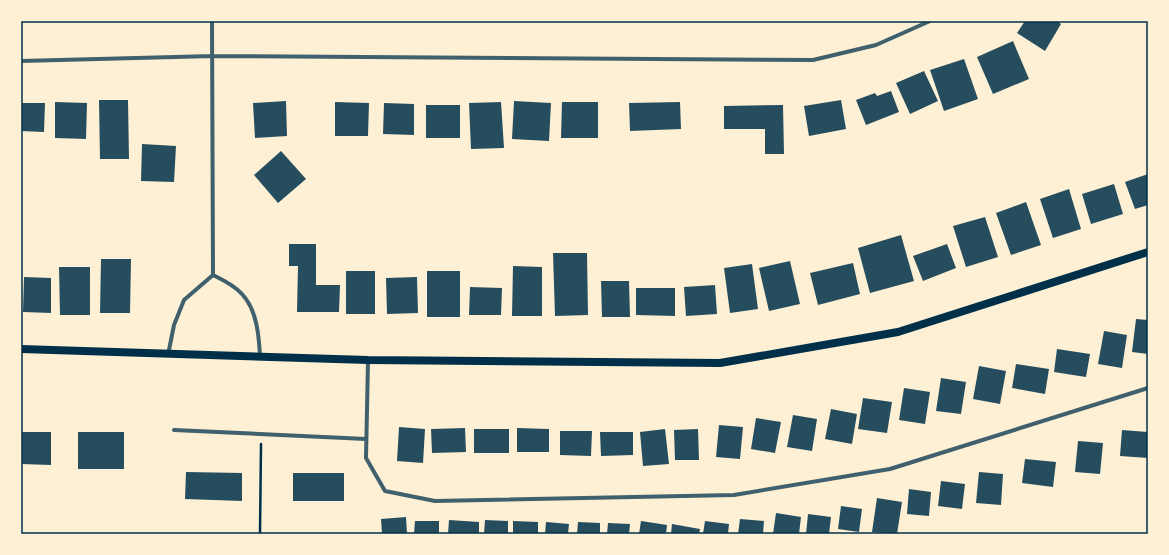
<svg xmlns="http://www.w3.org/2000/svg" width="1169" height="555" font-family="'PT Sans',sans-serif">
  <style>
    .building { fill: #264d5e }
    .lines { fill: none; stroke-linecap: round; stroke-linejoin: round }
    .path { stroke: #003049; stroke-width: 2.5 }
    .minor { stroke: #3f606c; stroke-width: 4 }
    .secondary { stroke: #003049; stroke-width: 8 }
    .neatline { fill: none; stroke: #003049; stroke-width: 1.5 }
  </style>
  <rect width="100%" height="100%" fill="#fdf0d5"/>
  <!-- building -->
  <path class="building" d="M 1025,21 L 1057,21 L 1061,24 L 1045,51 L 1017,33 Z
    M 1013,41 L 1029,79 L 993,94 L 977,57 Z
    M 964,59 L 978,99 L 944,111 L 930,70 Z
    M 924,71 L 938,101 L 910,114 L 896,83 Z
    M 891,91 L 899,112 L 866,125 L 856,100 L 875,93 L 877,96 Z
    M 99,100 L 128,100 L 129,159 L 100,159 Z
    M 841,100 L 846,129 L 809,136 L 804,106 Z
    M 286,101 L 287,136 L 255,138 L 253,103 Z
    M 514,101 L 551,103 L 549,141 L 512,139 Z
    M 55,102 L 87,103 L 86,139 L 55,138 Z
    M 335,102 L 369,103 L 368,136 L 335,136 Z
    M 501,102 L 504,148 L 471,149 L 469,103 Z
    M 562,102 L 598,102 L 598,138 L 561,138 Z
    M 680,102 L 681,129 L 630,131 L 629,103 Z
    M 21,103 L 45,103 L 44,132 L 21,131 Z
    M 384,103 L 414,104 L 414,135 L 383,134 Z
    M 426,105 L 460,105 L 460,138 L 426,138 Z
    M 783,105 L 784,154 L 765,154 L 765,129 L 724,129 L 724,106 Z
    M 142,144 L 176,146 L 174,182 L 141,181 Z
    M 281,151 L 306,179 L 278,203 L 254,175 Z
    M 1148,174 L 1148,205 L 1135,209 L 1125,182 Z
    M 1114,184 L 1123,214 L 1091,224 L 1082,194 Z
    M 1069,189 L 1081,229 L 1053,238 L 1040,199 Z
    M 1026,202 L 1041,245 L 1011,255 L 996,213 Z
    M 985,217 L 998,257 L 966,267 L 953,226 Z
    M 901,235 L 914,281 L 870,293 L 858,248 Z
    M 289,244 L 316,244 L 316,285 L 340,285 L 339,312 L 297,312 L 298,266 L 289,266 Z
    M 947,244 L 956,268 L 923,281 L 913,256 Z
    M 553,253 L 587,253 L 588,315 L 555,316 Z
    M 101,259 L 131,259 L 130,313 L 100,313 Z
    M 790,261 L 800,304 L 769,311 L 759,268 Z
    M 853,263 L 860,294 L 818,305 L 810,273 Z
    M 752,264 L 758,309 L 730,313 L 724,268 Z
    M 513,266 L 542,267 L 542,316 L 512,316 Z
    M 59,267 L 90,267 L 90,315 L 60,315 Z
    M 346,271 L 375,271 L 375,314 L 346,314 Z
    M 427,271 L 460,271 L 460,317 L 427,317 Z
    M 24,277 L 51,278 L 51,313 L 23,312 Z
    M 417,277 L 418,313 L 387,314 L 386,278 Z
    M 601,281 L 629,281 L 630,317 L 602,317 Z
    M 715,285 L 717,314 L 686,316 L 684,287 Z
    M 470,287 L 502,288 L 501,315 L 469,315 Z
    M 636,288 L 675,288 L 675,316 L 636,315 Z
    M 1136,319 L 1148,320 L 1148,354 L 1132,352 Z
    M 1104,331 L 1127,335 L 1122,368 L 1098,364 Z
    M 1057,349 L 1090,354 L 1086,377 L 1054,372 Z
    M 1016,364 L 1049,369 L 1045,394 L 1012,388 Z
    M 979,366 L 1006,371 L 1000,404 L 973,399 Z
    M 941,378 L 966,382 L 961,414 L 936,411 Z
    M 904,388 L 930,392 L 925,424 L 899,420 Z
    M 863,398 L 892,402 L 887,433 L 858,429 Z
    M 831,409 L 857,414 L 852,444 L 825,439 Z
    M 793,415 L 817,419 L 812,451 L 787,447 Z
    M 756,418 L 781,422 L 775,453 L 751,449 Z
    M 719,425 L 743,427 L 740,459 L 716,457 Z
    M 399,427 L 425,429 L 423,463 L 397,461 Z
    M 465,428 L 466,452 L 432,453 L 431,429 Z
    M 517,428 L 549,429 L 549,452 L 517,452 Z
    M 474,429 L 509,429 L 509,453 L 474,453 Z
    M 665,429 L 669,464 L 643,466 L 640,432 Z
    M 698,429 L 699,460 L 675,460 L 674,430 Z
    M 1122,430 L 1148,432 L 1148,458 L 1120,456 Z
    M 560,431 L 592,431 L 591,456 L 560,455 Z
    M 21,432 L 51,432 L 51,465 L 21,464 Z
    M 78,432 L 124,432 L 124,469 L 78,469 Z
    M 600,432 L 633,432 L 633,455 L 601,456 Z
    M 1078,441 L 1103,443 L 1100,474 L 1075,472 Z
    M 1025,459 L 1056,462 L 1053,487 L 1022,483 Z
    M 186,472 L 242,473 L 242,501 L 185,499 Z
    M 979,472 L 1003,474 L 1001,505 L 976,503 Z
    M 293,473 L 344,473 L 344,501 L 293,501 Z
    M 941,481 L 965,484 L 962,509 L 938,506 Z
    M 909,489 L 931,492 L 929,516 L 907,514 Z
    M 877,498 L 902,502 L 897,534 L 872,532 Z
    M 841,506 L 862,509 L 859,532 L 838,529 Z
    M 776,513 L 801,517 L 799,534 L 773,534 Z
    M 808,514 L 831,517 L 829,534 L 806,534 Z
    M 406,517 L 407,534 L 382,534 L 381,519 Z
    M 740,519 L 764,521 L 763,534 L 738,534 Z
    M 449,520 L 479,522 L 479,534 L 448,534 Z
    M 485,520 L 508,521 L 508,534 L 484,534 Z
    M 415,521 L 439,521 L 439,534 L 414,534 Z
    M 513,521 L 538,522 L 538,534 L 513,534 Z
    M 641,521 L 667,525 L 666,534 L 639,534 Z
    M 705,521 L 729,524 L 728,534 L 703,534 Z
    M 546,522 L 569,524 L 568,534 L 545,534 Z
    M 578,522 L 600,523 L 600,534 L 577,534 Z
    M 608,523 L 630,524 L 629,534 L 607,534 Z
    M 672,524 L 700,529 L 699,534 L 671,534 Z"/>
  <g class="lines">
    <!-- path -->
    <path class="path" d="M 260,534 L 261,444"/>
    <!-- minor -->
    <path class="minor" d="M 212,21 L 213,275 C 223,280 234,285 242,294 C 257,310 259,336 260,357
      M 21,61 L 213,56 L 813,60 L 876,45 L 930,21
      M 168,355 L 174,325 L 184,300 L 213,275
      M 368,360 L 366,458 L 385,491 L 435,501 L 734,495 L 890,469 L 1148,388
      M 174,430 L 366,439"/>
    <!-- secondary -->
    <path class="secondary" d="M 21,349 L 368,360 L 720,363 L 898,332 L 1148,252"/>
  </g>
  <!-- border -->
  <rect width="1169" height="555" fill="none" stroke="#fdf0d5" stroke-width="44"/>
  <rect x="22" y="22" width="1125" height="511" class="neatline"/>
</svg>
